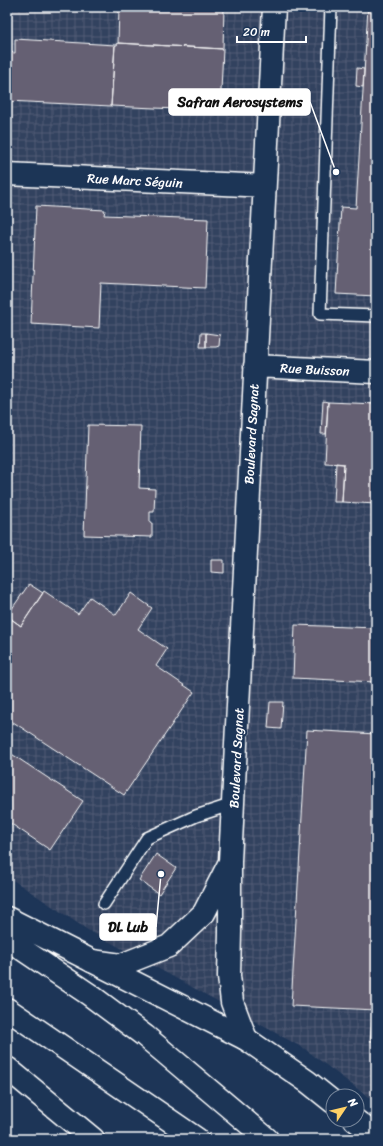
<svg xmlns="http://www.w3.org/2000/svg" width="383" height="1146" font-family="Sriracha,sans-serif">
  <style>
    .industrial { fill: url(#industrial-grid) }
    .building { fill: #656073; stroke: #fff }
    .lines { fill: none; stroke-linecap: round; stroke-linejoin: round }
    .service-casing { stroke: #fff; stroke-width: 14 }
    .minor-casing { stroke: #fff; stroke-width: 25 }
    .secondary-casing { stroke: #fff; stroke-width: 25 }
    .service { stroke: #1d3557; stroke-width: 11 }
    .minor { stroke: #1d3557; stroke-width: 22 }
    .secondary { stroke: #1d3557; stroke-width: 22 }
    .labels { text-anchor: middle; stroke-width: 4; stroke-linejoin: round; paint-order: stroke }
    .street-label { font-size: 13px; fill: #fff; stroke: #1d3557 }
    .leader { fill: none; stroke: #fff; stroke-width: 1.5 }
    .callout-dot { fill: #fff; stroke: #1d3557; stroke-width: 1.5 }
    .callout { fill: #fff; stroke: #fff; stroke-width: 1.5 }
    .callout-label { font-size: 14px; text-anchor: middle; font-weight: bold; fill: #111 }
  </style>
  <defs>
    <pattern id="industrial-grid" width="8" height="8" patternUnits="userSpaceOnUse"><rect width="8" height="8" fill="#33425f"/><path d="M0 4h8M4 0v8" fill="none" stroke="#525e77"/></pattern>
  </defs>
  <rect width="100%" height="100%" fill="#1d3557"/>
  <filter id="ink" filterUnits="userSpaceOnUse"><feTurbulence type="fractalNoise" baseFrequency=".025" numOctaves="2"/><feDisplacementMap in="SourceGraphic" scale="8" xChannelSelector="R" yChannelSelector="G"/><feConvolveMatrix kernelMatrix="1 2 1 2 8 2 1 2 1" color-interpolation-filters="sRGB"/></filter>
  <g filter="url(#ink)">
    <!-- industrial -->
    <path class="industrial" d="M 7,7 L 376,7 L 376,1103 L 305,1049 L 88,930 L 7,876 Z"/>
    <!-- building -->
    <path class="building" d="M 119,7 L 224,7 L 223,49 L 118,43 Z
      M 368,7 L 376,7 L 376,296 L 336,294 L 341,207 L 356,208 Z
      M 15,39 L 115,45 L 111,106 L 7,101 L 7,52 L 15,53 Z
      M 118,43 L 223,49 L 220,111 L 111,106 L 115,45 L 117,45 Z
      M 357,68 L 364,69 L 363,87 L 356,86 Z
      M 36,206 L 105,210 L 104,215 L 208,219 L 205,288 L 101,283 L 99,328 L 31,324 Z
      M 201,333 L 206,333 L 206,347 L 200,347 Z
      M 206,333 L 220,335 L 219,346 L 216,347 L 206,347 Z
      M 323,401 L 328,402 L 326,434 L 321,434 Z
      M 328,402 L 376,404 L 376,504 L 342,502 L 344,464 L 325,463 Z
      M 88,425 L 141,426 L 139,488 L 155,489 L 154,512 L 150,512 L 150,523 L 152,523 L 152,537 L 84,535 Z
      M 336,463 L 344,464 L 342,502 L 334,502 Z
      M 211,560 L 224,560 L 224,573 L 211,572 Z
      M 29,584 L 43,593 L 21,626 L 7,616 Z
      M 44,591 L 78,614 L 90,597 L 116,615 L 131,593 L 152,608 L 138,629 L 167,649 L 156,666 L 194,692 L 124,795 L 7,718 L 7,616 L 21,626 Z
      M 295,625 L 376,628 L 376,682 L 293,678 Z
      M 270,702 L 283,702 L 281,729 L 268,728 Z
      M 307,730 L 376,734 L 376,1010 L 291,1006 Z
      M 7,751 L 83,801 L 50,850 L 7,821 Z
      M 156,854 L 176,868 L 159,894 L 139,880 Z
      M 372,1022 L 376,1022 L 376,1041 L 370,1041 Z"/>
    <g class="lines">
      <defs>
        <path id="service" d="M 331,7 L 320,314 L 376,316
          M 104,904 L 147,838 L 196,816 L 233,804"/>
        <path id="minor" d="M 7,174 L 264,186
          M 255,366 L 376,372
          M 92,961 L 121,965 L 169,946 L 204,913 L 229,864
          M 246,1039 L 232,1002 L 229,976 L 230,932 L 230,861 L 274,7"/>
        <path id="secondary" d="M 7,918 L 246,1039 L 308,1082 L 333,1102
          M 7,939 L 90,995 L 145,1036 L 267,1139
          M 7,1009 L 197,1139
          M 7,1068 L 93,1139
          M 355,1120 L 376,1136"/>
      </defs>
      <!-- service casing -->
      <use href="#service" class="service-casing"/>
      <!-- minor casing -->
      <use href="#minor" class="minor-casing"/>
      <!-- secondary casing -->
      <use href="#secondary" class="secondary-casing"/>
      <!-- service -->
      <use href="#service" class="service"/>
      <!-- minor -->
      <use href="#minor" class="minor"/>
      <!-- secondary -->
      <use href="#secondary" class="secondary"/>
    </g>
  </g>
  <g class="labels">
    <!-- street labels -->
    <g class="street-label">
      <text transform="translate(135 180) rotate(3)" y="5">Rue Marc Séguin</text>
      <text transform="translate(315 369) rotate(3)" y="5">Rue Buisson</text>
      <text transform="translate(251 434) rotate(-87)" y="5">Boulevard Sagnat</text>
      <text transform="translate(236 758) rotate(-87)" y="5">Boulevard Sagnat</text>
    </g>
  </g>
  <!-- callouts -->
  <path class="leader" d="M336 172L310 102M161 874L156 927"/>
  <g class="callout-dot">
    <circle cx="336" cy="172" r="4"/>
    <circle cx="161" cy="874" r="4"/>
  </g>
  <g class="callout">
    <rect x="169" y="89" width="141" height="26" rx="4"/>
    <rect x="100" y="914" width="56" height="26" rx="4"/>
  </g>
  <g class="callout-label">
    <text x="240" y="107">Safran Aerosystems</text>
    <text x="128" y="932">DL Lub</text>
  </g>
  <!-- margin -->
  <rect width="383" height="1146" fill="none" stroke="#1d3557" stroke-width="24"/>
  <rect x="12" y="12" width="359" height="1122" fill="none" stroke="#fff" stroke-width="1.5" filter="url(#ink)"/>
  <!-- north arrow -->
  <g transform="translate(345 1108) rotate(55)"><circle r="19" fill="#1d3557" stroke="#77869a"/>
  <path d="M0-3L7 15L0 10L-7 15Z" fill="#ffd166"/>
  <text y="-6" font-size="11" font-weight="bold" text-anchor="middle" fill="#ffffff">N</text>
  </g>
  <!-- scale -->
  <path d="M237 36v6h69v-6" fill="none" stroke="#ffffff" stroke-width="2"/>
  <text x="243" y="36" font-size="12" fill="#ffffff" stroke="#1d3557" stroke-width="3" paint-order="stroke">20 m</text>
</svg>
